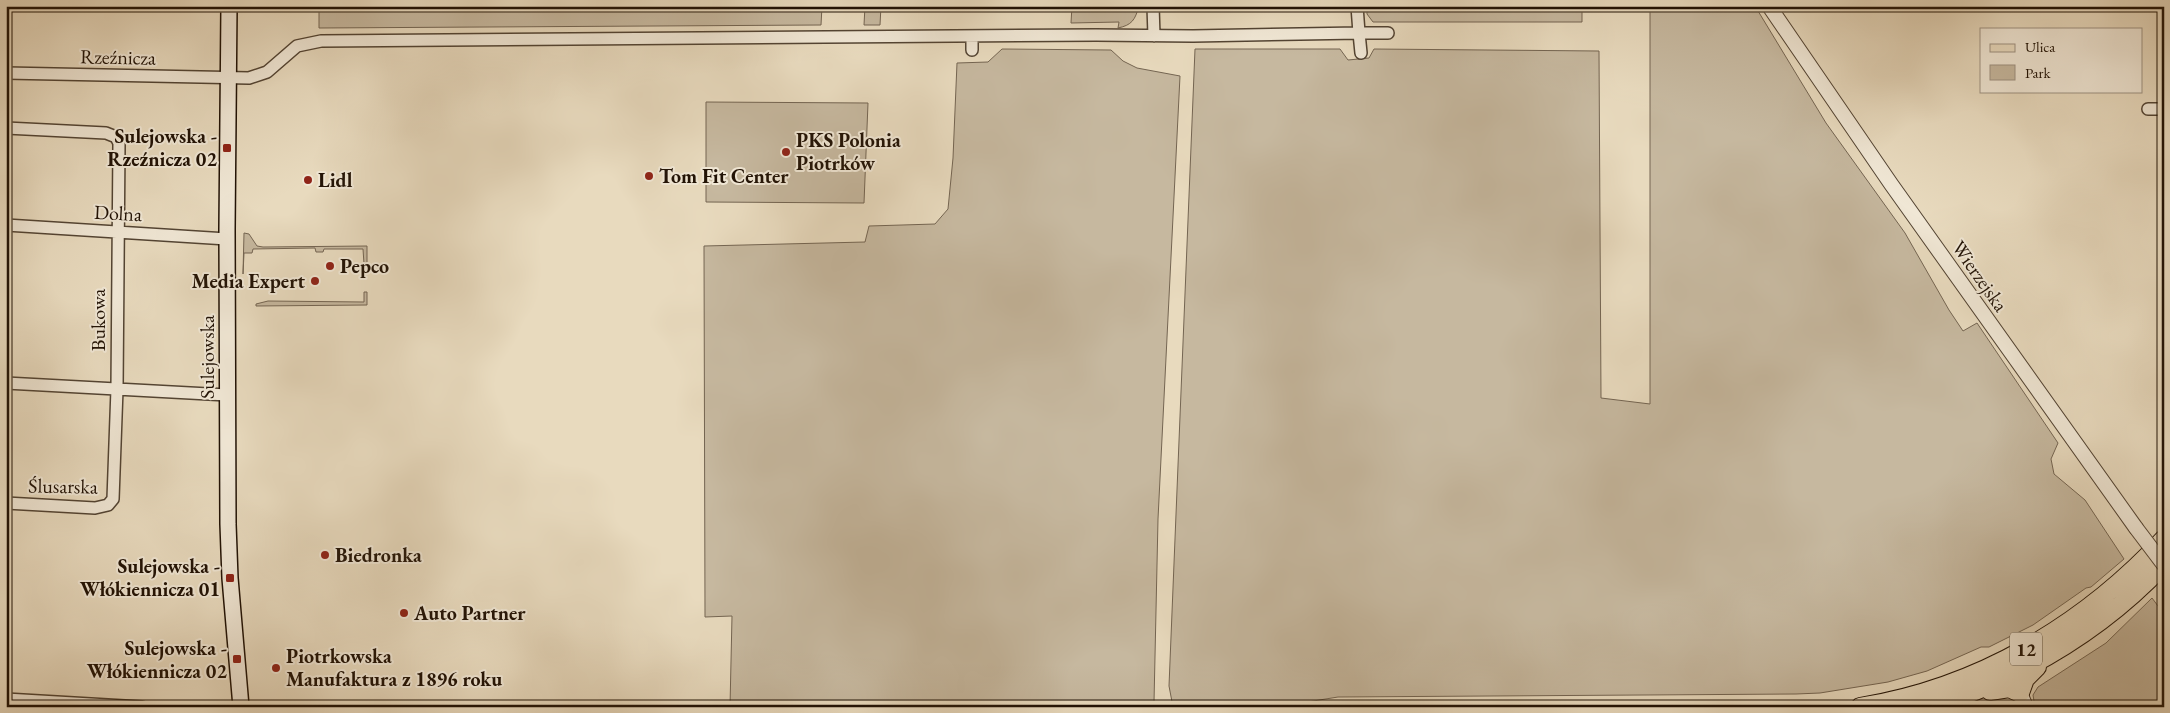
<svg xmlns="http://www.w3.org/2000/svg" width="2170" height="713" font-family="'EB Garamond',serif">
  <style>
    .green { fill: #c6b89f; stroke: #746552 }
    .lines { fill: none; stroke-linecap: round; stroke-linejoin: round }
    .minor-casing { stroke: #534433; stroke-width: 14 }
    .tertiary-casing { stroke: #534433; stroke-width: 16 }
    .secondary-casing { stroke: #211205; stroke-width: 18 }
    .primary-casing { stroke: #211205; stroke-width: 20 }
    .minor { stroke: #f0e7d5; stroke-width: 11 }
    .tertiary { stroke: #f0e7d5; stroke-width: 14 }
    .secondary { stroke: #f0e7d5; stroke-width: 15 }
    .primary { stroke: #e8dabe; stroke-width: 18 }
    .tertiary-bridge-casing { stroke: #534433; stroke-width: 16; stroke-linecap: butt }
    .tertiary-bridge { stroke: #f0e7d5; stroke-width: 14 }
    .poi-dot { fill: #8f2418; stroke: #f0e7d5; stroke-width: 2 }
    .labels { text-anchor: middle; stroke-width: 4; stroke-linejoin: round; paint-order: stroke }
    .shield { fill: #f0e7d5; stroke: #5f5243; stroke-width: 1 }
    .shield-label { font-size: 19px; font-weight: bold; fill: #211205 }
    .street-label { font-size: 20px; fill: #211205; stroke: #f0e7d5 }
    .poi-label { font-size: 20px; font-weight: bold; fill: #211205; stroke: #f0e7d5; text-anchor: start }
  </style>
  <rect width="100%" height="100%" fill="#e8dabe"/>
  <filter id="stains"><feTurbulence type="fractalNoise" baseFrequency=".004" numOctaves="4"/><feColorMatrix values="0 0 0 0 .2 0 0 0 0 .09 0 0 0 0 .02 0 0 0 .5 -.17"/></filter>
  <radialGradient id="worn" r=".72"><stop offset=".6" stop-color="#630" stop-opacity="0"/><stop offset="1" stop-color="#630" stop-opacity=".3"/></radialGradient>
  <!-- green -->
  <path class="green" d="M 319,6 L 822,6 L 821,25 L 319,28 Z
    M 865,6 L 881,6 L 880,25 L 864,25 Z
    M 1072,6 L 1139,6 C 1135,20 1132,25 1118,28 L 1119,22 L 1071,23 Z
    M 1367,6 L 1582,6 L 1582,22 L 1373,22 L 1367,14 Z
    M 1650,6 L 1755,6 L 1826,123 L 1905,233 L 1949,310 L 1963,331 L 1977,323 L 2058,443 L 2051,459 L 2054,474 L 2085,500 L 2124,559 L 2091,587 L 2086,588 L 2033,625 L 1989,647 L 1981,647 L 1927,671 L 1888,682 L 1820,693 L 1796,694 L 1338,697 L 1276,707 L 1173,707 L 1169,686 L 1195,49 L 1340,49 L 1348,60 L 1369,58 L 1374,49 L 1599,51 L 1601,398 L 1650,404 Z
    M 1002,49 L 1111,50 L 1123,61 L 1137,68 L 1180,76 L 1158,519 L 1154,702 L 1156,707 L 730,707 L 732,616 L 705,617 L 704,246 L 865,242 L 869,226 L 935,224 L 948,209 L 953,158 L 957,63 L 988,62 Z
    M 706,102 L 868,103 L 864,203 L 706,202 Z
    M 244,233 L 249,234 L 257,246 L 263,247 L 367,246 L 367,264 L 364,264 L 363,249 L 324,249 L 323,252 L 316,252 L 315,248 L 253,249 L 252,253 L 244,253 L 243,274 Z
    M 364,292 L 367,292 L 367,305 L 256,306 L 256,304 L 268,301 L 364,302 Z
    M 2152,598 L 2164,614 L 2164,707 L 2035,707 L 2033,695 L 2038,687 L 2106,643 Z"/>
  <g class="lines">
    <defs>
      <path id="minor" d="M 1153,6 L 1154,36
        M 972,50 L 972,36
        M 1361,53 L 1359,33 L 1388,33
        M 6,73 L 249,78 L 267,72 L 297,46 L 321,41 L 1096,35 L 1193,36 L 1359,33 L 1357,6
        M 2148,109 L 2164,109
        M 6,128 L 106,133 L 116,137 L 119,143 L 117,389 L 113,499 L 108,505 L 95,508 L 6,503
        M 6,225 L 227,239
        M 6,383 L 227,395
        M 6,699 L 142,707"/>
      <path id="tertiary" d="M 1769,6 L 1891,184 L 2136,528
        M 2020,693 L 2026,707"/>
      <path id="secondary" d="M 229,6 L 227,229 L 228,524 L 230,578 L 241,707"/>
      <path id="primary" d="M 1990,691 L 2009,688 L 2020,693 L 2025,679 L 2037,667
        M 1860,707 C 1978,688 2083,626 2164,539
        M 1932,707 C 2020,678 2101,631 2164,564"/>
    </defs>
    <!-- minor casing -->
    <use href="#minor" class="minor-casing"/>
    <!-- tertiary casing -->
    <use href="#tertiary" class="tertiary-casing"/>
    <!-- secondary casing -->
    <use href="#secondary" class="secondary-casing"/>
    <!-- primary casing -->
    <use href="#primary" class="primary-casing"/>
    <!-- minor -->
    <use href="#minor" class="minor"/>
    <!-- tertiary -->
    <use href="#tertiary" class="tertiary"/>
    <!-- secondary -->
    <use href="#secondary" class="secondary"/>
    <!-- primary -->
    <use href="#primary" class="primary"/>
    <defs>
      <path id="tertiary-bridge" d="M 2136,528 L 2164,565"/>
    </defs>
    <!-- tertiary-bridge casing -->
    <use href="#tertiary-bridge" class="tertiary-bridge-casing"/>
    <!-- tertiary-bridge -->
    <use href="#tertiary-bridge" class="tertiary-bridge"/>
  </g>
  <!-- markers -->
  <g class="poi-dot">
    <rect x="222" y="143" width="10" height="10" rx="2.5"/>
    <circle cx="786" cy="152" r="5"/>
    <circle cx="649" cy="176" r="5"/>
    <circle cx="308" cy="180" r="5"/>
    <circle cx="330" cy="266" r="5"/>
    <circle cx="315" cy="281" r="5"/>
    <circle cx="325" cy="555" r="5"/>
    <rect x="225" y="573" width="10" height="10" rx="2.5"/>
    <circle cx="404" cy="613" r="5"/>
    <rect x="232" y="654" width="10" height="10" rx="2.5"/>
    <circle cx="276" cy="668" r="5"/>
  </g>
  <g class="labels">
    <!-- shield labels -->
    <rect class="shield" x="2010" y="632.5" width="32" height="33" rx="4"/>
    <g class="shield-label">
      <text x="2026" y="656">12</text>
    </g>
    <!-- street labels -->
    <g class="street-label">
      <text transform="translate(118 57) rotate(1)" y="7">Rzeźnicza</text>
      <text transform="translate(118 213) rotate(3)" y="7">Dolna</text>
      <text transform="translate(1980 276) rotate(55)" y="7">Wierzejska</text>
      <text transform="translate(98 320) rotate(-90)" y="7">Bukowa</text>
      <text transform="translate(207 357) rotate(-90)" y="7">Sulejowska</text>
      <text transform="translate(63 486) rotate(1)" y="7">Ślusarska</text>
    </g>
    <!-- poi labels -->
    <g class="poi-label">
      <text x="217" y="143" text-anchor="end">Sulejowska -<tspan x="217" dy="23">Rzeźnicza 02</tspan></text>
      <text x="796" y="147">PKS Polonia<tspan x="796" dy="23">Piotrków</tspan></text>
      <text x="659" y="183">Tom Fit Center</text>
      <text x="318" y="187">Lidl</text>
      <text x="340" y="273">Pepco</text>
      <text x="305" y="288" text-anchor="end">Media Expert</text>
      <text x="335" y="562">Biedronka</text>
      <text x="220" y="573" text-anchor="end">Sulejowska -<tspan x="220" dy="23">Włókiennicza 01</tspan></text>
      <text x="414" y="620">Auto Partner</text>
      <text x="227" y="655" text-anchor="end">Sulejowska -<tspan x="227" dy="23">Włókiennicza 02</tspan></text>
      <text x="286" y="663">Piotrkowska<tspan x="286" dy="23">Manufaktura z 1896 roku</tspan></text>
    </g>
  </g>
  <!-- margin -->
  <rect width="2170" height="713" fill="none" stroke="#e8dabe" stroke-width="25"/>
  <rect x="8" y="8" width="2155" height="698" fill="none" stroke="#211205" stroke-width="2.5"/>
  <rect x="12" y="12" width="2145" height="688" fill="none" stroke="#211205"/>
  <!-- legend -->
  <rect x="1980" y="28" width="162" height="65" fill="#f0e7d5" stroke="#9d9282"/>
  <rect x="1990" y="44" width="25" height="8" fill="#e8dabe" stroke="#9d9282"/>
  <text x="2025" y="52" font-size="15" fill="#211205">Ulica</text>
  <rect x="1990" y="65" width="25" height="15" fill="#c6b89f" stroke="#9d9282"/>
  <text x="2025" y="78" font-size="15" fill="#211205">Park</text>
  <rect width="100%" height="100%" filter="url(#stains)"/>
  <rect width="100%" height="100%" fill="url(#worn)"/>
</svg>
